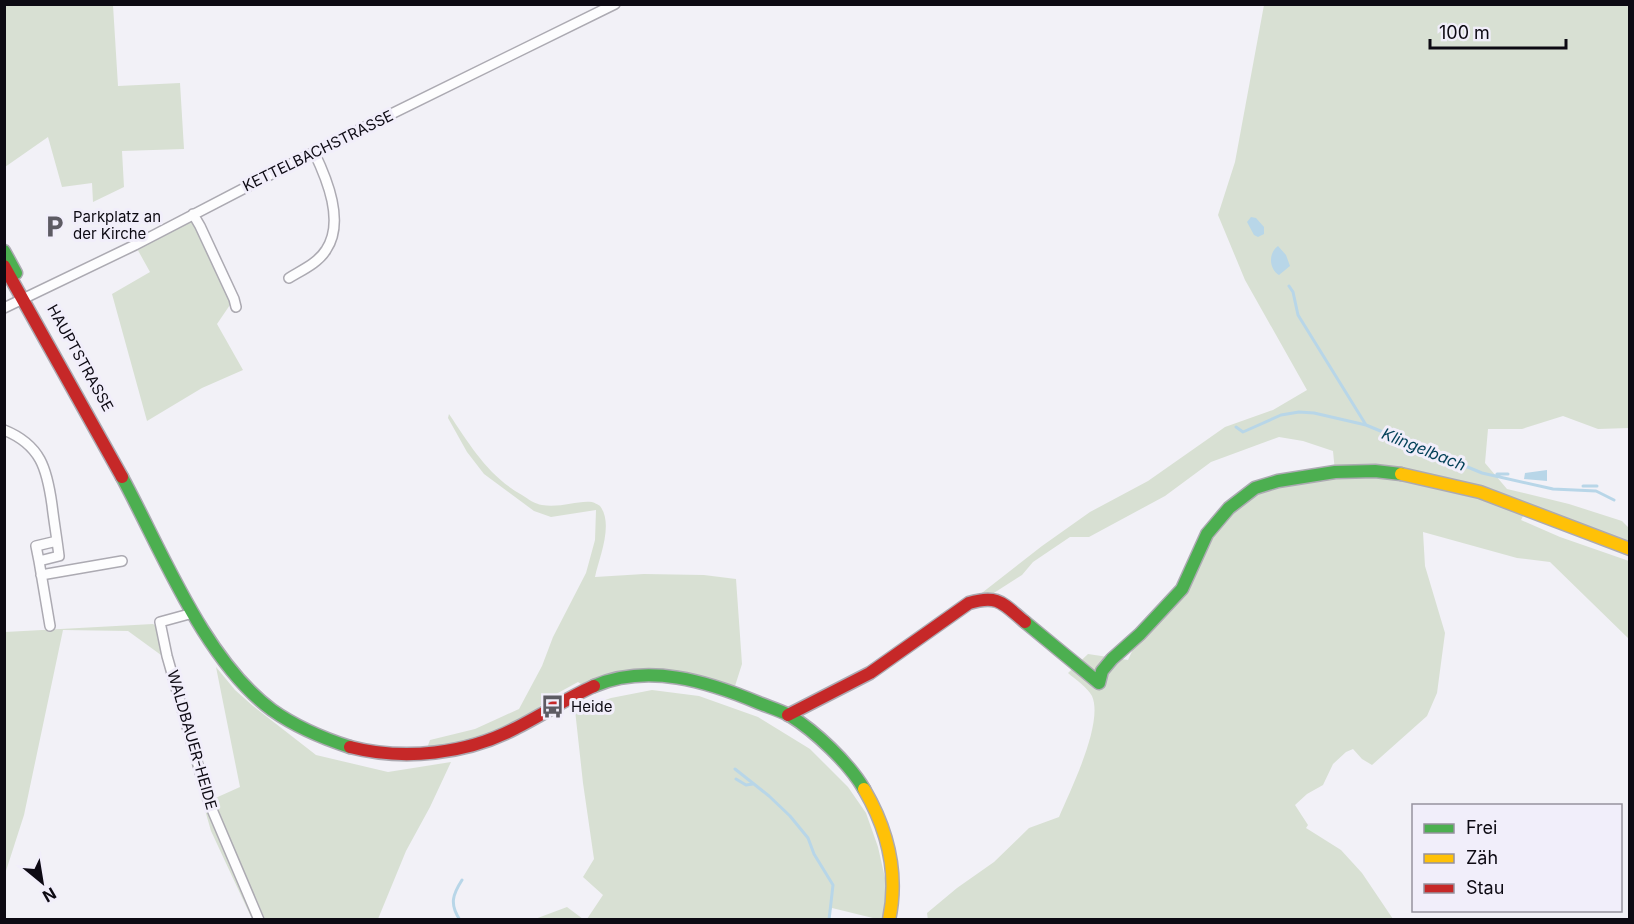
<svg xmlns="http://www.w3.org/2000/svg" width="1634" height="924" font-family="Inter,sans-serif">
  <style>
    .green { fill: #d8e0d3 }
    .water { fill: #b8d6e8 }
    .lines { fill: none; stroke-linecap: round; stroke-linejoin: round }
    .stream { stroke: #b8d6e8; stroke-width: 3 }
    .street-casing { stroke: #acaab2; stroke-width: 12 }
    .fast-casing { stroke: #acaab2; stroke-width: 15 }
    .slow-casing { stroke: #acaab2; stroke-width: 15 }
    .jam-casing { stroke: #acaab2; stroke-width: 15 }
    .street { stroke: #fdfdfe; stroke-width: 9 }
    .fast { stroke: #4caf50; stroke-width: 12 }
    .slow { stroke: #ffc107; stroke-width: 12 }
    .jam { stroke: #c62828; stroke-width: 12 }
    .labels { text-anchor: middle; stroke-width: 6; stroke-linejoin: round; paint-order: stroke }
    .street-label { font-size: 15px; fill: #0d0a13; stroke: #f1eefa }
    .poi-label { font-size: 15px; fill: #0d0a13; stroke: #f1eefa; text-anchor: start }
    .water-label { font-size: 16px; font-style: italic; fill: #013f57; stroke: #f1eefa }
  </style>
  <rect width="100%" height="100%" fill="#f2f1f7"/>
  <!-- green -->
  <path class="green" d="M 5,4 L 113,5 L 118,86 L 180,83 L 184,149 L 122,151 L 124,187 L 93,202 L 92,183 L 62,187 L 48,137 L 5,167 Z
    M 1264,5 L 1629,5 L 1629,428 L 1598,429 L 1563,416 L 1522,429 L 1488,429 L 1485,463 L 1507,489 L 1569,504 L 1622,521 L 1629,528 L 1629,544 L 1527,508 L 1521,520 L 1560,537 L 1629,561 L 1629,639 L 1550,562 L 1517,558 L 1423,532 L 1425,566 L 1445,633 L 1437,693 L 1427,716 L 1372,765 L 1362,759 L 1353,749 L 1346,752 L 1333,764 L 1323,785 L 1307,794 L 1295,805 L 1308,825 L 1306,828 L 1341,850 L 1362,873 L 1393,919 L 928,920 L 927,913 L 957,888 L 994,862 L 1029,828 L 1059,817 C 1070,791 1104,723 1092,696 C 1088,688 1075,679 1068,673 L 1088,654 L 1128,660 L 1140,634 L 1182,589 L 1207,534 L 1255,488 L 1335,472 L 1333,451 L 1303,441 L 1279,437 L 1211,462 L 1165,496 L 1089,537 L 1070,537 L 1033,562 L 1022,575 L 986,598 L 969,603 L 1042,546 L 1090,512 L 1148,481 L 1225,427 L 1273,410 L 1307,390 L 1245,280 L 1218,215 L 1235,162 Z
    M 193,214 L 234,299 L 217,324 L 243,370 L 202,388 L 147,421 L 112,294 L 150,272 L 135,245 Z
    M 449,414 C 470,445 488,476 522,495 C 528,499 535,504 542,505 C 561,508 578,500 592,502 C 593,502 599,505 600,506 C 614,524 599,558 595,577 L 644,574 L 704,575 L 736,579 L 742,664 L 735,686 C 675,667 642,662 581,684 L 578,682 L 547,699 L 535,711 L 505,728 L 456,744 L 427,748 L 430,740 L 475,729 L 519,709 L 542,666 L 553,637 L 586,573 L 595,540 L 596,510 L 551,517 L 534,511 L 484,474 L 467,452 L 448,418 Z
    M 153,624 L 156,626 L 186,726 L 256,919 L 252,919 L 211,831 L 161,655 L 128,631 L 63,630 L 24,815 L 5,874 L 5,632 Z
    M 216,667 L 235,690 L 253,706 L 316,755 L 388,772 L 451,762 L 430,807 L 406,851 L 378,919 L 265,919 L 211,800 L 240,787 Z
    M 652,690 L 699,696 L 758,717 L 810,749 L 848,787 L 866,813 L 878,847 L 887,887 L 886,919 L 877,919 L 832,908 L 827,920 L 587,919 L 603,895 L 583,877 L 594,859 L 583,783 L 575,710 L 611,698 Z
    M 567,907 L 583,919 L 535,919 Z"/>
  <!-- water -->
  <path class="water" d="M 1251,217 L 1256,218 L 1264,227 L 1264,234 L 1258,237 L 1254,235 L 1247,222 Z
    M 1278,246 L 1286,255 L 1290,266 L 1279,275 C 1269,269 1268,253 1278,246 Z
    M 1547,470 L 1547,481 L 1524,479 L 1525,473 Z"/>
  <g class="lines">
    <!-- stream -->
    <path class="stream" d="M 1289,286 L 1293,292 L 1298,315 L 1366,425
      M 1236,427 L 1243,432 L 1281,415 L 1299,412 L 1314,413 L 1366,425 L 1482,473 L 1553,489 L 1596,491 L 1614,500
      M 1497,474 L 1508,474
      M 1583,486 L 1597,486
      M 735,769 L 769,796 L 790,816 L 808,838 L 814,854 L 833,885 L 829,920
      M 736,779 L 746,785 L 753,784
      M 460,920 C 449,904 453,894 462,880"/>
    <defs>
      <path id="street" d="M 193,214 L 200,226 L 234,299 L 236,307
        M 289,278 C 302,270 318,263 326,250 C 345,222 327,179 314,152
        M 4,308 L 135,245 L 314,152 L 615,4
        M 4,430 C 41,445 47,469 52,505 C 54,522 57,539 59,556 L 39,561 L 50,626
        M 39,561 L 36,546 L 57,541
        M 41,575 L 122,561
        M 193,613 L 160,622 L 167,656 L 208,800 L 259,920"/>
      <path id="fast" d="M 4,251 L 16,273
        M 122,477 C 162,551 204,660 272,710 C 296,727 322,738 350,747
        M 1025,622 L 1099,683 L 1102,671 L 1112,659 L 1140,634 L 1182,589 L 1207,534 L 1229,508 L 1255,488 L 1278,481 L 1335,472 L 1375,471 L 1401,474
        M 594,686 C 648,663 707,681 759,703 C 769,707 779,710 789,715 C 815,731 849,763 864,789"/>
      <path id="slow" d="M 1401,474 L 1480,492 L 1630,549
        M 864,789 C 888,830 899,873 889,920"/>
      <path id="jam" d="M 4,266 L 122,477
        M 788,715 L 870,673 L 969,603 C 999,594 1003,604 1025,622
        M 350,747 C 404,761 467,754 516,728 C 542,715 567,698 594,686"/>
    </defs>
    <!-- street casing -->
    <use href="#street" class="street-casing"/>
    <!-- fast casing -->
    <use href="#fast" class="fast-casing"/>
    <!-- slow casing -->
    <use href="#slow" class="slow-casing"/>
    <!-- jam casing -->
    <use href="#jam" class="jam-casing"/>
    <!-- street -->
    <use href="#street" class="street"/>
    <!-- fast -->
    <use href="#fast" class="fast"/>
    <!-- slow -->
    <use href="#slow" class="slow"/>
    <!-- jam -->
    <use href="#jam" class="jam"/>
  </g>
  <!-- icons -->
  <defs>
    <symbol id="parking-bare" viewBox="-9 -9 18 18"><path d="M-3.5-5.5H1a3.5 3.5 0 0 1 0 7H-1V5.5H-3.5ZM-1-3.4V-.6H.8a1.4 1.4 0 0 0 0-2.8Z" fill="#5d5b63" stroke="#f1eefa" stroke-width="2.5" paint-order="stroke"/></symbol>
    <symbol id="bus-bare" viewBox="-9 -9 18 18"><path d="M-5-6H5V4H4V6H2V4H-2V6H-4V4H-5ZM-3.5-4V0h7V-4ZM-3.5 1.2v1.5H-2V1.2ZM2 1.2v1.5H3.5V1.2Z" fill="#5d5b63" stroke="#f1eefa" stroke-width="2.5" paint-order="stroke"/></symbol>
  </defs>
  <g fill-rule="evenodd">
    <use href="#parking-bare" x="38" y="210" width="33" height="33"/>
    <use href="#bus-bare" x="536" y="690" width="33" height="33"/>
  </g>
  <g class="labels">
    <!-- street labels -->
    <g class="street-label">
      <text transform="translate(318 151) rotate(-26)" y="5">KETTELBACHSTRASSE</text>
      <text transform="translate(80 358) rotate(61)" y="5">HAUPTSTRASSE</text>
      <text transform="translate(192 740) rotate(74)" y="5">WALDBAUER-HEIDE</text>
    </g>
    <!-- poi labels -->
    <g class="poi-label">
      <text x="73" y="222">Parkplatz an<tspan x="73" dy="17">der Kirche</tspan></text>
      <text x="571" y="712">Heide</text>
    </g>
    <!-- water labels -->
    <g class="water-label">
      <text transform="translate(1424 449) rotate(22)" y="6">Klingelbach</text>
    </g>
  </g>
  <!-- border -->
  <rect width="1634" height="924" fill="none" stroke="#0d0a13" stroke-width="12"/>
  <!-- legend -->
  <rect x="1412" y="804" width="210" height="108" fill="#f1eefa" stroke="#96939e" stroke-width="1.5"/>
  <rect x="1424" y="824" width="30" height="9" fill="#4caf50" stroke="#96939e" stroke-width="1.5"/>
  <text x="1466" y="834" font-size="18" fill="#0d0a13">Frei</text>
  <rect x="1424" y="854" width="30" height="9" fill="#ffc107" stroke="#96939e" stroke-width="1.5"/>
  <text x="1466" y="864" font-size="18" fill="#0d0a13">Zäh</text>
  <rect x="1424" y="884" width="30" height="9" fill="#c62828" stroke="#96939e" stroke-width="1.5"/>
  <text x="1466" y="894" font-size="18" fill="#0d0a13">Stau</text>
  <!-- north arrow -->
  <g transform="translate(42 882) rotate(150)" stroke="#f1eefa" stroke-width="4.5" paint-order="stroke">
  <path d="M0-4.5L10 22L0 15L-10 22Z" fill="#0d0a13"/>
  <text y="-9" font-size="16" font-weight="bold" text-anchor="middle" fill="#0d0a13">N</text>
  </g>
  <!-- scale -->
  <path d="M1430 39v9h136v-9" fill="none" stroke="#0d0a13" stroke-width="3"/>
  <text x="1439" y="39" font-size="18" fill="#0d0a13" stroke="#f1eefa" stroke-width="4.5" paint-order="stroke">100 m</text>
</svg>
